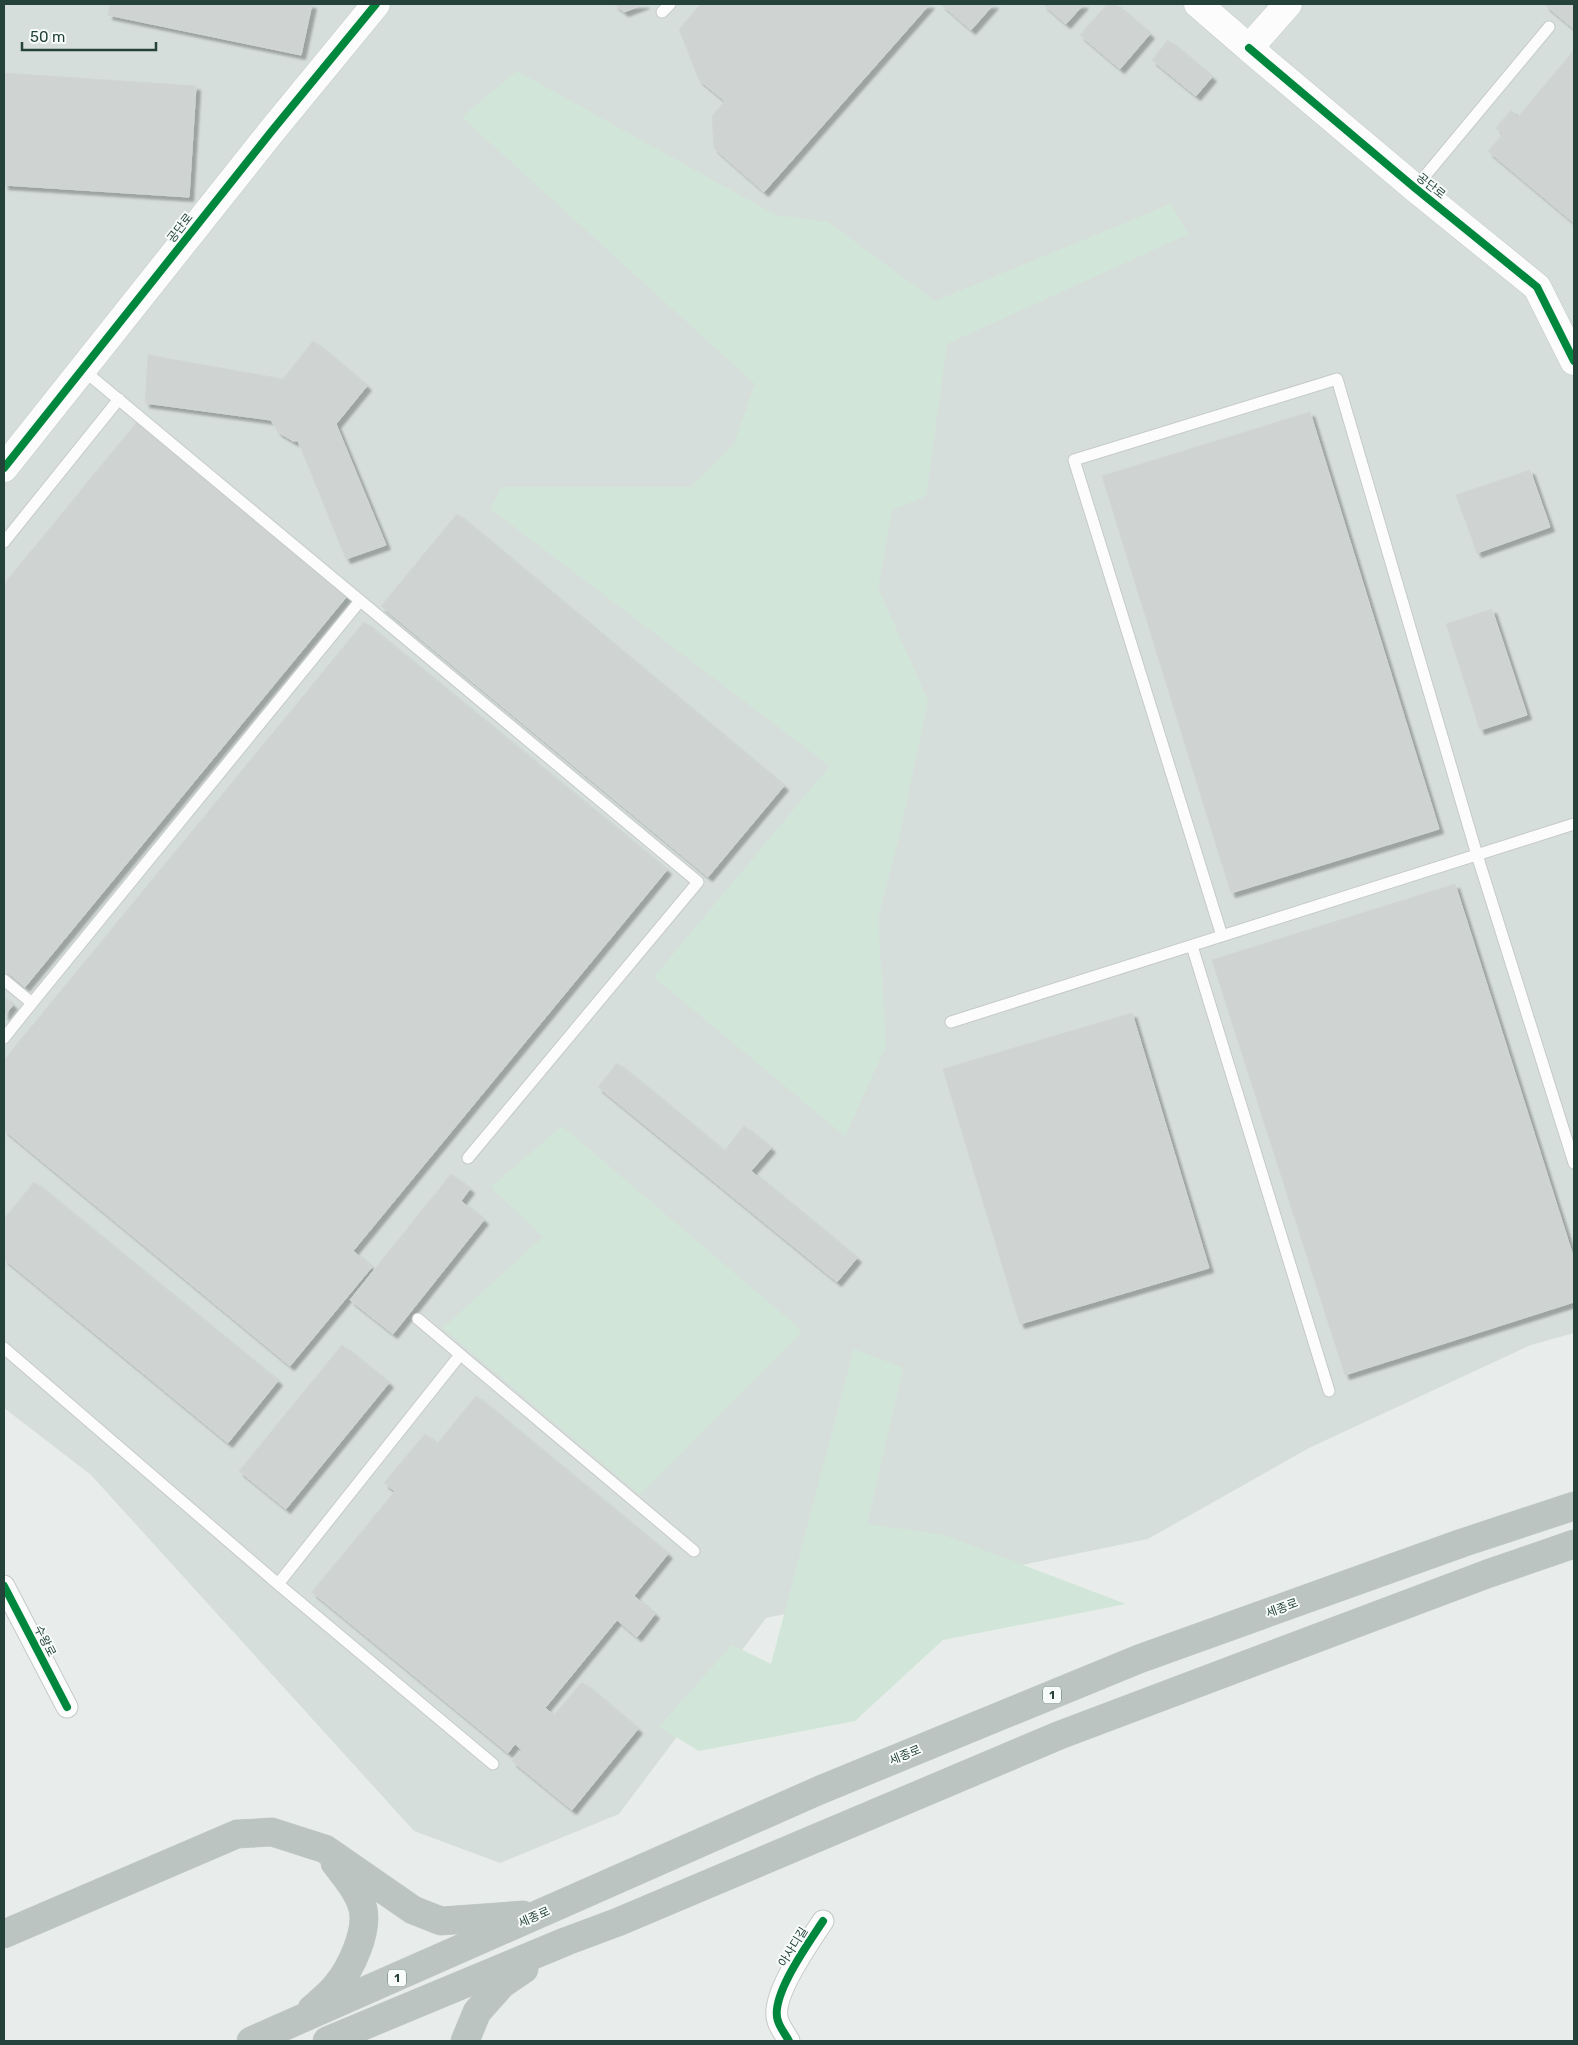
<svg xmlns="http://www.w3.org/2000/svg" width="1578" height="2045" font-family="Rubik,'Noto Sans KR',sans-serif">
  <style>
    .built { fill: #d6dedb }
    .green { fill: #d1e6d8 }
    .building { fill: #cfd4d2; stroke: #d1d6d4; filter: url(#shadow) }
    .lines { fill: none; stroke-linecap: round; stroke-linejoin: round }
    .lane-casing { stroke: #c5cac8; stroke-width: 13 }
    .street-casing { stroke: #c5cac8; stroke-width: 23 }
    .secondary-casing { stroke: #c3cbc8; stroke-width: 29 }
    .highway-casing { stroke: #c3ccc9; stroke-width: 29 }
    .lane { stroke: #fcfcfc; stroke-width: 11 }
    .street { stroke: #fcfcfc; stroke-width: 21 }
    .secondary { stroke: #fcfcfc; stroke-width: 28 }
    .highway { stroke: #bcc4c2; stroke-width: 28 }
    .cycleway-casing { stroke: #f7fbf9; stroke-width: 11 }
    .cycleway { stroke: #00873e; stroke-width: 8 }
    .labels { text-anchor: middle; stroke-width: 4; stroke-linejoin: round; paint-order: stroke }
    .shield { fill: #f7fbf9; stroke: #637a73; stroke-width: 1 }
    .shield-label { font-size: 11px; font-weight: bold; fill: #24423a }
    .street-label { font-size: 12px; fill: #24423a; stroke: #f7fbf9 }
  </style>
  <defs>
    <filter id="shadow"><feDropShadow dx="4.5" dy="4.5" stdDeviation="1" flood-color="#0004"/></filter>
  </defs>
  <rect width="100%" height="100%" fill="#e8edeb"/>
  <!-- built -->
  <path class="built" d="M 4,4 L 1574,4 L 1574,1333 L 1531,1345 L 1309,1448 L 1148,1539 L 766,1618 L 619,1814 L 500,1863 L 414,1831 L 91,1475 L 4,1408 Z"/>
  <!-- green -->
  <path class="green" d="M 517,71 L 775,215 L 828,222 L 935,301 L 1171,204 L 1188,234 L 947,344 L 926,496 L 892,510 L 878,588 L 928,701 L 899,837 L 878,918 L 886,1046 L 845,1136 L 654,977 L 830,766 L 491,509 L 501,487 L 691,487 L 734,444 L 755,384 L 462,117 Z
    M 562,1126 L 802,1331 L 640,1495 L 443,1328 L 543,1237 L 491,1187 Z
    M 854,1349 L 903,1368 L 867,1524 L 944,1535 L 1126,1604 L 943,1640 L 855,1721 L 699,1751 L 659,1727 L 732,1645 L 771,1664 Z"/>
  <!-- building -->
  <path class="building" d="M 110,4 L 312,4 L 301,55 L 108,15 Z
    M 614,4 L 645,4 L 624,12 Z
    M 701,4 L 930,4 L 764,192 L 714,148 L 712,116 L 725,101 L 699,80 L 679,29 Z
    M 941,4 L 994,4 L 971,30 Z
    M 1043,4 L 1084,4 L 1066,24 Z
    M 1107,4 L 1115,4 L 1150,34 L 1120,69 L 1080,35 Z
    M 1546,4 L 1574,4 L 1574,29 L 1545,5 Z
    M 1168,40 L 1212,77 L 1196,96 L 1152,60 Z
    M 1574,50 L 1574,223 L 1488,151 L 1503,134 L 1496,128 L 1511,110 L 1518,117 Z
    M 4,73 L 196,86 L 189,197 L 4,185 Z
    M 313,341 L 367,386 L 336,424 L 386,545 L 346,559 L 298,441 L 293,441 L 278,432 L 271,420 L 145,403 L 148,355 L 283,379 Z
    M 1310,412 L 1439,829 L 1231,893 L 1102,476 Z
    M 137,422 L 348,595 L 25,987 L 4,969 L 4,584 Z
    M 1530,470 L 1550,527 L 1477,553 L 1456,495 Z
    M 457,514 L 784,786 L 708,877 L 381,606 Z
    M 1492,609 L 1527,715 L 1480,730 L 1446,624 Z
    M 364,622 L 667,870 L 353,1251 L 372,1267 L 290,1366 L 4,1130 L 4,1060 Z
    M 1455,884 L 1574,1259 L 1574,1302 L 1345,1375 L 1212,960 Z
    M 4,997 L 13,1005 L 4,1016 Z
    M 1132,1013 L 1209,1268 L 1020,1324 L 943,1069 Z
    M 617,1063 L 724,1151 L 744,1126 L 771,1148 L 751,1171 L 857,1258 L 837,1282 L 598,1087 Z
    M 451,1174 L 470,1189 L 461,1201 L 484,1220 L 393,1334 L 350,1300 Z
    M 34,1182 L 278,1381 L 228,1443 L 4,1259 L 4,1219 Z
    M 342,1345 L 389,1383 L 286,1509 L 239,1471 Z
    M 476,1396 L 668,1554 L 634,1596 L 655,1614 L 637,1637 L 617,1620 L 545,1708 L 554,1715 L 582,1682 L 638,1729 L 572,1810 L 512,1761 L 522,1750 L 515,1744 L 508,1753 L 312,1592 L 395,1491 L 384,1483 L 425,1434 L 437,1444 Z"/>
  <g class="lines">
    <defs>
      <path id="lane" d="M 662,12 L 670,4
        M 1415,188 L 1549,27
        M 82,369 L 698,882 L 468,1158
        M 4,542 L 119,399
        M 1222,936 L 1074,460 L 1337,379 L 1477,855 L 1574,1163
        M 1192,946 L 1329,1391
        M 4,980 L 32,1003 L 360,601
        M 951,1022 L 1574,824
        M 4,1038 L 32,1003
        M 418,1319 L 694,1551
        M 4,1348 L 278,1584 L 493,1764
        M 278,1584 L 460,1355"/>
      <path id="street" d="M 4,1586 L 67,1707
        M 789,2041 C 786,2035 780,2028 778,2021 C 769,1997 810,1941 823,1921"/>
      <path id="secondary" d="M 1198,4 L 1249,48 L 1288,4
        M 1249,48 L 1415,188 L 1537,287 L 1574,361
        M 4,468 L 271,132 L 376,4"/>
      <path id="highway" d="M 4,1934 L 237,1834 L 272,1832 L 325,1849 L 413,1910 L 441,1921 L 523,1915
        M 312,2009 C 320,2002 330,1994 337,1985 C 351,1968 368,1932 363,1909 C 359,1892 345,1876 335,1863
        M 251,2041 L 820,1790 L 1139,1659 L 1462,1543 L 1574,1506
        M 327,2041 L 567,1941 L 618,1922 L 1060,1735 L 1487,1574 L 1574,1544
        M 465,2041 L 477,2012 L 502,1984 L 524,1969"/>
    </defs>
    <!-- lane casing -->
    <use href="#lane" class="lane-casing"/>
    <!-- street casing -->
    <use href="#street" class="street-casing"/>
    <!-- secondary casing -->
    <use href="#secondary" class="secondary-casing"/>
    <!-- highway casing -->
    <use href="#highway" class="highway-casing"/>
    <!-- lane -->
    <use href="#lane" class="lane"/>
    <!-- street -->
    <use href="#street" class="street"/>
    <!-- secondary -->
    <use href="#secondary" class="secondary"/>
    <!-- highway -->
    <use href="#highway" class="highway"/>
    <defs>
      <path id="cycleway" d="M 1249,48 L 1415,188 L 1537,287 L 1574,361
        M 4,468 L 271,132 L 376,4
        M 4,1586 L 67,1707
        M 789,2041 C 786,2035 780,2028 778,2021 C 769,1997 810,1941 823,1921"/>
    </defs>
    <!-- cycleway casing -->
    <use href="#cycleway" class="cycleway-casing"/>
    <!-- cycleway -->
    <use href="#cycleway" class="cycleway"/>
  </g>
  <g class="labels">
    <!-- shield labels -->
    <g class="shield">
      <rect x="1043" y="1686.5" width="18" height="17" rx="4"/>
      <rect x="388" y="1969.5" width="18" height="17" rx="4"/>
    </g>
    <g class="shield-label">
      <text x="1052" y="1699">1</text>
      <text x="397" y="1982">1</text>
    </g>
    <!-- street labels -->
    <g class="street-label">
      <text transform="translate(1431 186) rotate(39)" y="4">공단로</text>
      <text transform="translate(180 228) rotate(-52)" y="4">공단로</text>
      <text transform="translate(1282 1608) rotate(-20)" y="4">세종로</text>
      <text transform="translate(45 1641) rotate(63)" y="4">수왕로</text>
      <text transform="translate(905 1755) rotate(-22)" y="4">세종로</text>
      <text transform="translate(534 1917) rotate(-24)" y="4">세종로</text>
      <text transform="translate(793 1947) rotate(-58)" y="4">아사디길</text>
    </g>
  </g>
  <!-- border -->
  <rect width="1578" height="2045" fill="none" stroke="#24423a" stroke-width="10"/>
  <!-- scale -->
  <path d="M22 42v8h134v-8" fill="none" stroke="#24423a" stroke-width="2.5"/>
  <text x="30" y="42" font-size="15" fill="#24423a" stroke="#f7fbf9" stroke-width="4" paint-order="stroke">50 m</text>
</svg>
